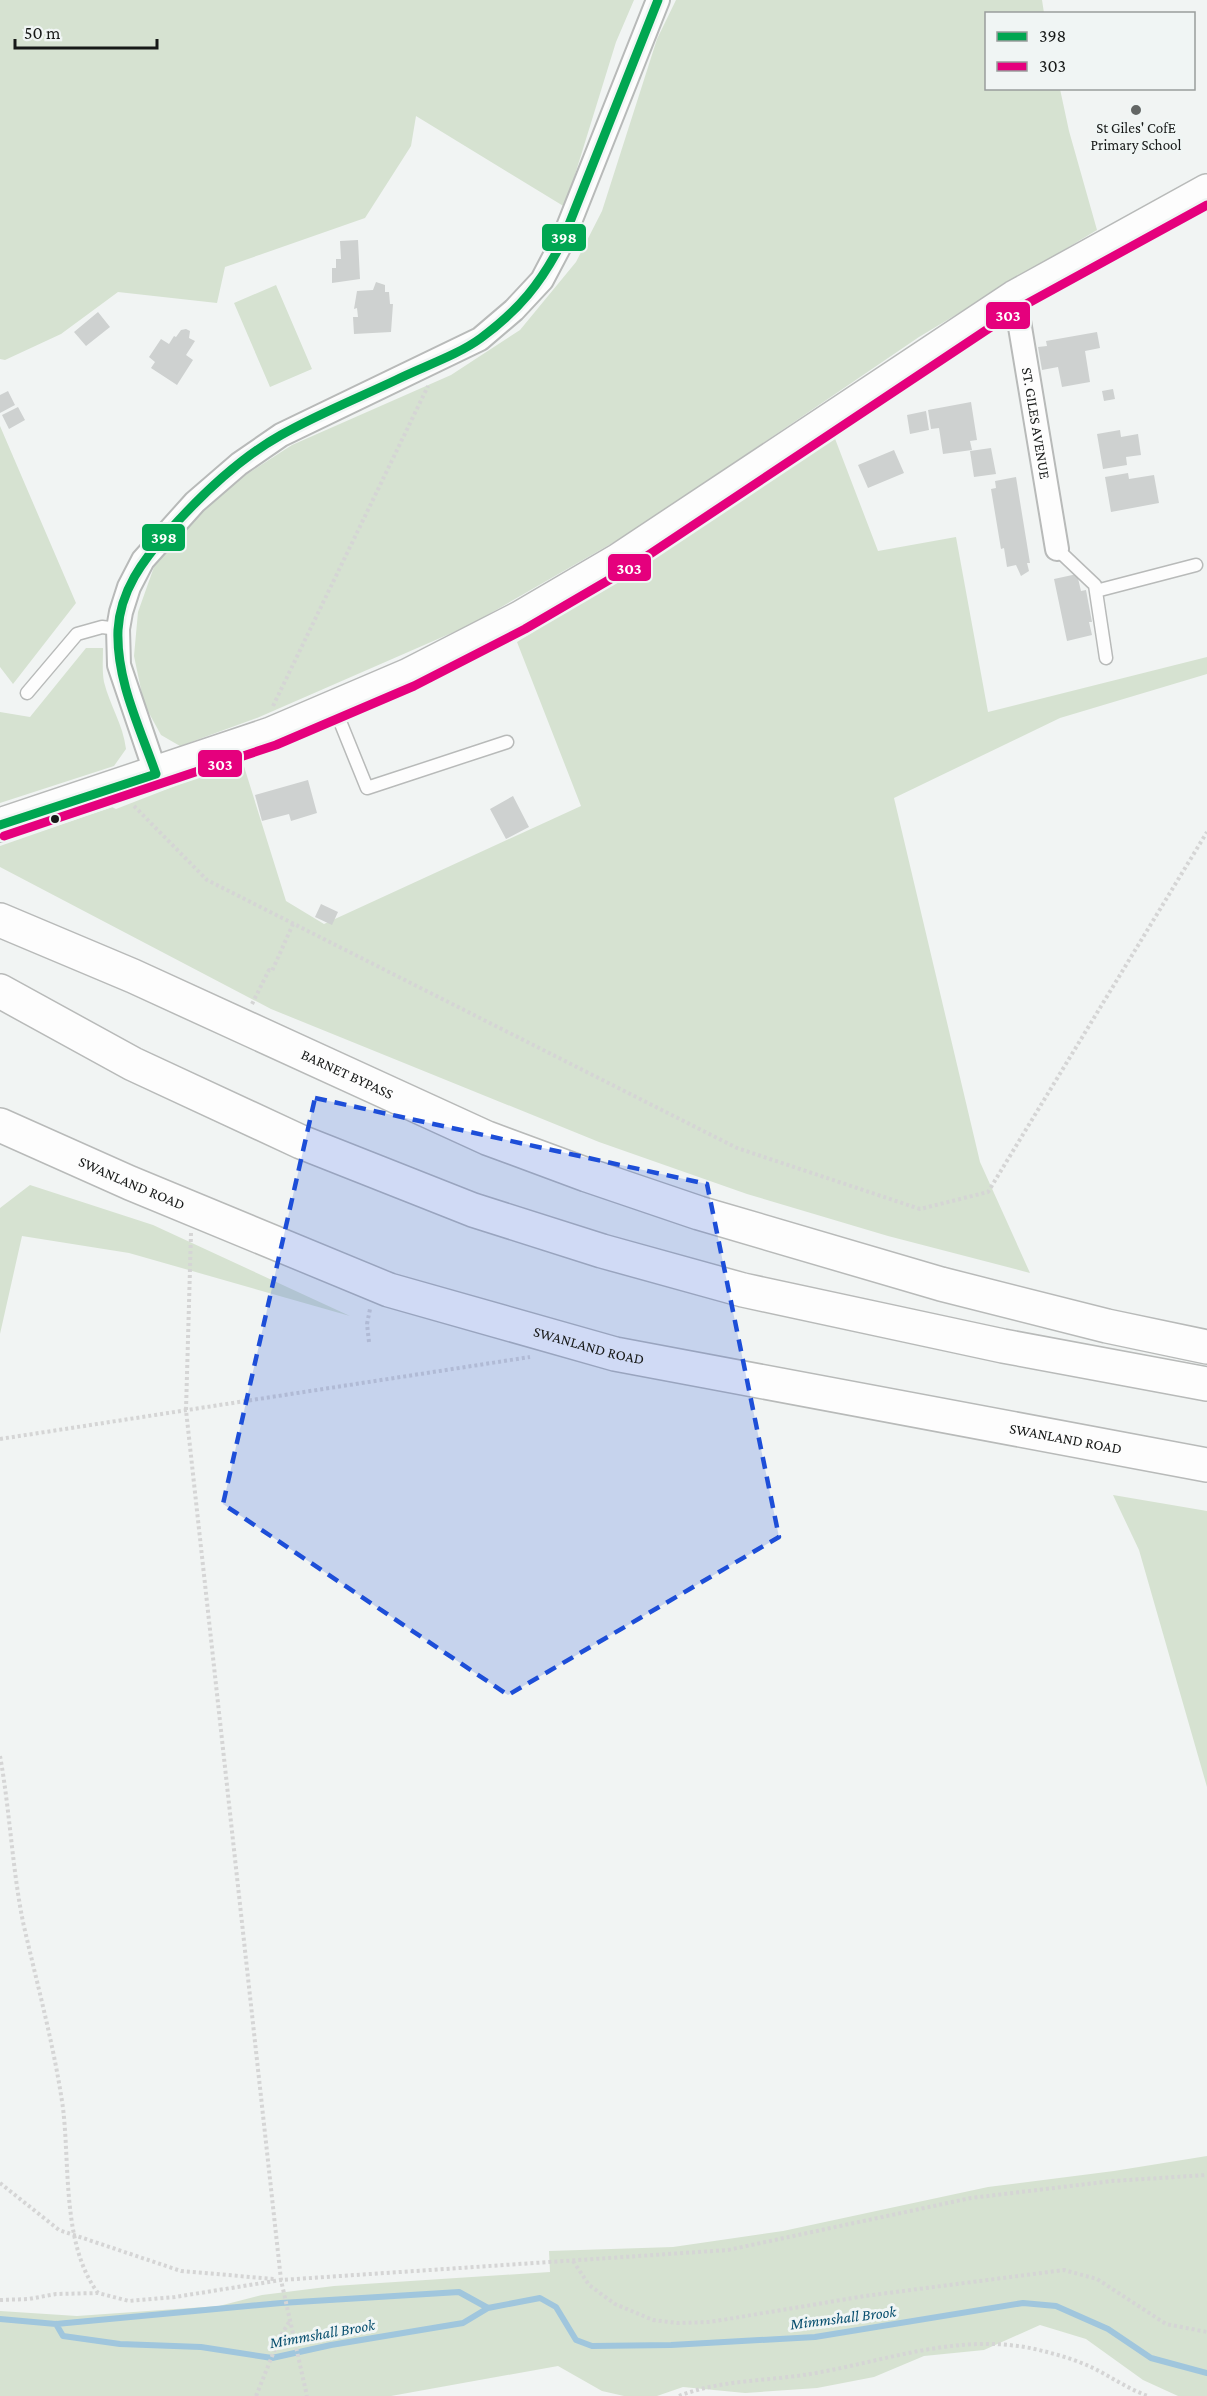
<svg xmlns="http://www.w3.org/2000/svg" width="1207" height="2396" font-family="'Crimson Pro',serif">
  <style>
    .green { fill: #d6e2d1 }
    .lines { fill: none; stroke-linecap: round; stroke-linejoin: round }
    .stream { stroke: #a0c6dd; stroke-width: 6 }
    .building { fill: #ced1d0 }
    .lane-casing { stroke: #b8bab9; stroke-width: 15 }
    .street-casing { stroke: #b8bab9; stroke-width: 26 }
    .secondary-casing { stroke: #b8bab9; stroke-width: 36 }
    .highway-casing { stroke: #b8bab9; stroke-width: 36 }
    .path { stroke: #d5d5d5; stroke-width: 4; stroke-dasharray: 3 3; stroke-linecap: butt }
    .lane { stroke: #fdfdfd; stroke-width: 12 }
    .street { stroke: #fdfdfd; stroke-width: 22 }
    .secondary { stroke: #fdfdfd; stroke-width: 33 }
    .highway { stroke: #fdfdfd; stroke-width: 33 }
    .bus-1-casing { stroke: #f0f5f4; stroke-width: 14 }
    .bus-2-casing { stroke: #f0f5f4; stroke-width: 14 }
    .bus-1 { stroke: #00a651; stroke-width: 9 }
    .bus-2 { stroke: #e5007d; stroke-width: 9 }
    .marked { fill: #1d4ed8; fill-opacity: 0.2; stroke: #1d4ed8; stroke-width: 4.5; stroke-dasharray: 12 8; stroke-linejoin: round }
    .poi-dot { fill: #636665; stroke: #f0f5f4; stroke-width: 2 }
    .bus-dot { fill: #171918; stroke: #f0f5f4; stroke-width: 2 }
    .labels { text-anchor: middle; stroke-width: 6; stroke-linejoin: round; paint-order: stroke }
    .poi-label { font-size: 15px; fill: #171918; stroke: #f0f5f4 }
    .street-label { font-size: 15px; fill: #171918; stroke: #f0f5f4 }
    .water-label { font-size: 16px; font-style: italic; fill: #074e6e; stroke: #f0f5f4 }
    .line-badge { stroke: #f0f5f4; stroke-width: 2 }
    .badge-label { font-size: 16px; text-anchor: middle; font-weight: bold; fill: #fff }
  </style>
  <rect width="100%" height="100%" fill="#f1f4f3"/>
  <!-- green -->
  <path class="green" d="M 0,0 L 634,0 L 616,42 L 565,207 L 416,116 L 411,146 L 365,218 L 225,267 L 217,303 L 118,292 L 61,334 L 5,360 L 0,359 Z
    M 676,0 L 1042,0 L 1044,13 L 986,14 L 986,88 L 1060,89 L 1069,131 L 1097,230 L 919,337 L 635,530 L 470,625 L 257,718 L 180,746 L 161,735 L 144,704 L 134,656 L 138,612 L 154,567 L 187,526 L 233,483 L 292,445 L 451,375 L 520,330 L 576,262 L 602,211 L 657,39 Z
    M 276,285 L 312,369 L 270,387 L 234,303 Z
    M 0,426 L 76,603 L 13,684 L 0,667 Z
    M 834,436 L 878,551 L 956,537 L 988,712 L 1207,657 L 1207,674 L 1060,718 L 894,798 L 980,1162 L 1030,1273 L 888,1236 L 747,1194 L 599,1142 L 271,1009 L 0,867 L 0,846 L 112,807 L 116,809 L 242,760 L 286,901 L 324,924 L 581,806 L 517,642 L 679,541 Z
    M 86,648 L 103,648 C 103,659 102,671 104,682 C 110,706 123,724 126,749 L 114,766 L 0,803 L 0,712 L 30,717 Z
    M 30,1185 L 153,1225 L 350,1316 L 129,1253 L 22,1236 L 0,1334 L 0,1208 Z
    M 1113,1495 L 1207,1511 L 1207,1787 L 1139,1550 Z
    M 1207,2156 L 1207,2396 L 1178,2396 L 1143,2380 L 1086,2339 L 1040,2325 L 984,2350 L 924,2356 L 874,2377 L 817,2388 L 745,2393 L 683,2387 L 657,2396 L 624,2396 L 602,2391 L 558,2366 L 391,2396 L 0,2396 L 0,2311 L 77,2316 L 219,2306 L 262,2295 L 334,2286 L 550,2272 L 549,2251 L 673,2247 L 783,2231 L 988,2187 L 1114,2171 Z"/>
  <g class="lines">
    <!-- stream -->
    <path class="stream" d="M 0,2319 L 56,2324 L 281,2303 L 459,2292 L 488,2308 L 540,2298 L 556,2307 L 576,2340 L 592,2346 L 671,2345 L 815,2337 L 1023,2303 L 1056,2306 L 1108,2329 L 1151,2358 L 1207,2373
      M 56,2324 L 63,2336 L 120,2344 L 201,2347 L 272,2358 L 331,2345 L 463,2323 L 488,2308"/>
  </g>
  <!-- building -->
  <path class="building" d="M 358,240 L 360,279 L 332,283 L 332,268 L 336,268 L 336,259 L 341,259 L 340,241 Z
    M 376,282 L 385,285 L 385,292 L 389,292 L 390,304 L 393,304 L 391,332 L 354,334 L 353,317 L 358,317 L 357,308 L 354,309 L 357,291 L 373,290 Z
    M 98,312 L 110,327 L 86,346 L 74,332 Z
    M 186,329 L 190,331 L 189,338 L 195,341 L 186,355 L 193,360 L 177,385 L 151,368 L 155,362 L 149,357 L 161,339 L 169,344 L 174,336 L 176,337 L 181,330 Z
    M 1097,332 L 1100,348 L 1085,351 L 1090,382 L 1062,387 L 1058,367 L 1042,370 L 1038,347 L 1047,346 L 1046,341 Z
    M 1113,389 L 1115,399 L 1104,401 L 1102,391 Z
    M 8,391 L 15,405 L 0,413 L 0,395 Z
    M 971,402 L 977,440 L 970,441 L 972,450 L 943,454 L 939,428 L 931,429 L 928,410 Z
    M 18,407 L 25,420 L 9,429 L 2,415 Z
    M 926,411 L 929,430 L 910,434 L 907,415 Z
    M 1120,430 L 1121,437 L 1138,434 L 1141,455 L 1126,457 L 1127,465 L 1103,469 L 1097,434 Z
    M 991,448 L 996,474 L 974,477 L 970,451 Z
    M 894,450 L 904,473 L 868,488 L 858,465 Z
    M 1128,473 L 1129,479 L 1154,475 L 1159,503 L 1111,512 L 1105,477 Z
    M 1016,477 L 1030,563 L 1027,563 L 1029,571 L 1021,576 L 1016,565 L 1007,567 L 1004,548 L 1001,549 L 991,489 L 996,488 L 995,481 Z
    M 1077,574 L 1081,591 L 1086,590 L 1092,622 L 1089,622 L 1092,635 L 1067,641 L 1054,579 Z
    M 308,780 L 317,813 L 291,821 L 289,814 L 262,821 L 255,795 Z
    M 513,796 L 529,827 L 506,839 L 490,809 Z
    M 321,904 L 338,912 L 332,925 L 315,917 Z"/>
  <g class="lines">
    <defs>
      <path id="lane" d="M 1057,549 L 1095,585 L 1106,658
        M 1096,591 L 1196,565
        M 27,693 L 77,634 L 102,627 L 118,629
        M 335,709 L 367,788 L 507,742"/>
      <g id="street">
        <path id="s1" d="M 1015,297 L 1057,549"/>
        <path d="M 156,774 L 119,665 L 118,629 L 121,612 L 129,587 L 143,560 L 195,502 L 239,464 L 281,435 L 480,339 L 514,310 L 542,280 L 562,242 L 658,0"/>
      </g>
      <g id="secondary">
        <path d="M 0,825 L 271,734 L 409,675 L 520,618 L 619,560 L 1015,297 L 1207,191"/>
        <path id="s2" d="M 0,1125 L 130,1183 L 389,1290 L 615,1354 L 1207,1465"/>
      </g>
      <g id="highway">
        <path id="s3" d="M 0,920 L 133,976 L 487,1138 L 587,1175 L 699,1213 L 941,1284 L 1107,1326 L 1207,1347"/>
        <path d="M 0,991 L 133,1064 L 301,1142 L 473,1210 L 602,1251 L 743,1290 L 1003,1346 L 1207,1384"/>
      </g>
    </defs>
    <!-- lane casing -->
    <use href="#lane" class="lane-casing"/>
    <!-- street casing -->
    <use href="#street" class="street-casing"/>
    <!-- secondary casing -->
    <use href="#secondary" class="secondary-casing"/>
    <!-- highway casing -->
    <use href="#highway" class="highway-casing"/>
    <!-- path -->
    <path class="path" d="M 273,706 L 428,386
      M 134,806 L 207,880 L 737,1148 L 920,1209 L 988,1192 L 1207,832
      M 252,1004 L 269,970 L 272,971 L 293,924
      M 191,1233 L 186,1410 L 281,2280 L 307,2396
      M 369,1342 L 367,1324 L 370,1309
      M 0,1439 L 530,1357
      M 0,1756 C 10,1811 12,1867 23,1922 C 37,1984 54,2045 63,2108 C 70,2167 62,2245 98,2293
      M 0,2183 L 59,2230 L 181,2271 L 274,2279
      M 573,2261 L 589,2285 L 615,2304 L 653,2320 L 677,2323 L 710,2322 L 865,2296 L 1064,2270 L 1097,2279 L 1166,2324 L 1207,2332
      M 0,2300 L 29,2299 L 56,2294 L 98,2293 L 129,2301 L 175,2297 L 281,2280 L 728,2250 L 971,2198 L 1112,2181 L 1207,2175
      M 256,2396 L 279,2339 L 289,2322
      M 679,2396 C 719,2380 768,2381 810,2374 C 888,2361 963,2330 1043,2351 C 1059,2355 1076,2360 1091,2367 C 1110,2376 1128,2389 1148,2396"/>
    <!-- lane -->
    <use href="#lane" class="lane"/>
    <!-- street -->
    <use href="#street" class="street"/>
    <!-- secondary -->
    <use href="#secondary" class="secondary"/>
    <!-- highway -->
    <use href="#highway" class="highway"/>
    <defs>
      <path id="bus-1" d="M 156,774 C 140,728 116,680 118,630 C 120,591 143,560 168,532 C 201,495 238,459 281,435 C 318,414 358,398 396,380 C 422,367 458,355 481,338 C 519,310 541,283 562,242 L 658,0
        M 0,825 L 156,774"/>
      <path id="bus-2" d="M 4,836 L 276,745 L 414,686 L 525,629 L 626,570 L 1021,307 L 1207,205"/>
    </defs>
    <!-- bus-1 casing -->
    <use href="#bus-1" class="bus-1-casing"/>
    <!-- bus-2 casing -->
    <use href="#bus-2" class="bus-2-casing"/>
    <!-- bus-1 -->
    <use href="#bus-1" class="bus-1"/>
    <!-- bus-2 -->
    <use href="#bus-2" class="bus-2"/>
  </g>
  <!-- marked area -->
  <path class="marked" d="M 315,1098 L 707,1184 L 779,1537 L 508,1695 L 223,1504 Z"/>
  <!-- markers -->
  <circle class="poi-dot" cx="1136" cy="110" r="6"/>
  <circle class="bus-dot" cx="55" cy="819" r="5"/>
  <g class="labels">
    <!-- poi labels -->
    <g class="poi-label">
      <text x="1136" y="133">St Giles' CofE<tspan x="1136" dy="17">Primary School</tspan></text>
    </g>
    <!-- street labels -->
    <g class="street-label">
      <text dy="5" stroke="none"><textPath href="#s1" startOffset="128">ST. GILES AVENUE</textPath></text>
      <text dy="5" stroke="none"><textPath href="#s3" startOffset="380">BARNET BYPASS</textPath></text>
      <text dy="5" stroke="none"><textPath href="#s2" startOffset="144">SWANLAND ROAD</textPath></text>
      <text dy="5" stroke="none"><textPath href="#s2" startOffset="630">SWANLAND ROAD</textPath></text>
      <text dy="5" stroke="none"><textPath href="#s2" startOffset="1116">SWANLAND ROAD</textPath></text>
    </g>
    <!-- water labels -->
    <g class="water-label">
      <text transform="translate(843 2317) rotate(-7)" y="6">Mimmshall Brook</text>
      <text transform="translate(322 2333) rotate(-10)" y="6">Mimmshall Brook</text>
    </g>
  </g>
  <g class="line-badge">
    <rect x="541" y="223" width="46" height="29" rx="6" fill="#00a651"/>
    <rect x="985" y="301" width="46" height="29" rx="6" fill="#e5007d"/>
    <rect x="141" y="523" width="45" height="29" rx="6" fill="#00a651"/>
    <rect x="607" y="553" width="45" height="29" rx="6" fill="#e5007d"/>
    <rect x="197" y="749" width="46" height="29" rx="6" fill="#e5007d"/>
  </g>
  <g class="badge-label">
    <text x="564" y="243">398</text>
    <text x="1008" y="321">303</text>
    <text x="164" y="543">398</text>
    <text x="629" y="574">303</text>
    <text x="220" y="770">303</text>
  </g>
  <!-- legend -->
  <rect x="985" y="12" width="210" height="78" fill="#f0f5f4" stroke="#999d9c" stroke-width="1.5"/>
  <rect x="997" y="32" width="30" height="9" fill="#00a651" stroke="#999d9c" stroke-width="1.5"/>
  <text x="1039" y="42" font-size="18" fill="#171918">398</text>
  <rect x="997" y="62" width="30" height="9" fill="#e5007d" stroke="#999d9c" stroke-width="1.5"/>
  <text x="1039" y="72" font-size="18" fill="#171918">303</text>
  <!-- scale -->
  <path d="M15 39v9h142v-9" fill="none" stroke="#171918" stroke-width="3"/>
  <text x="24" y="39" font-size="18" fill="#171918" stroke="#f0f5f4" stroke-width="4.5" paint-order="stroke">50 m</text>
</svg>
